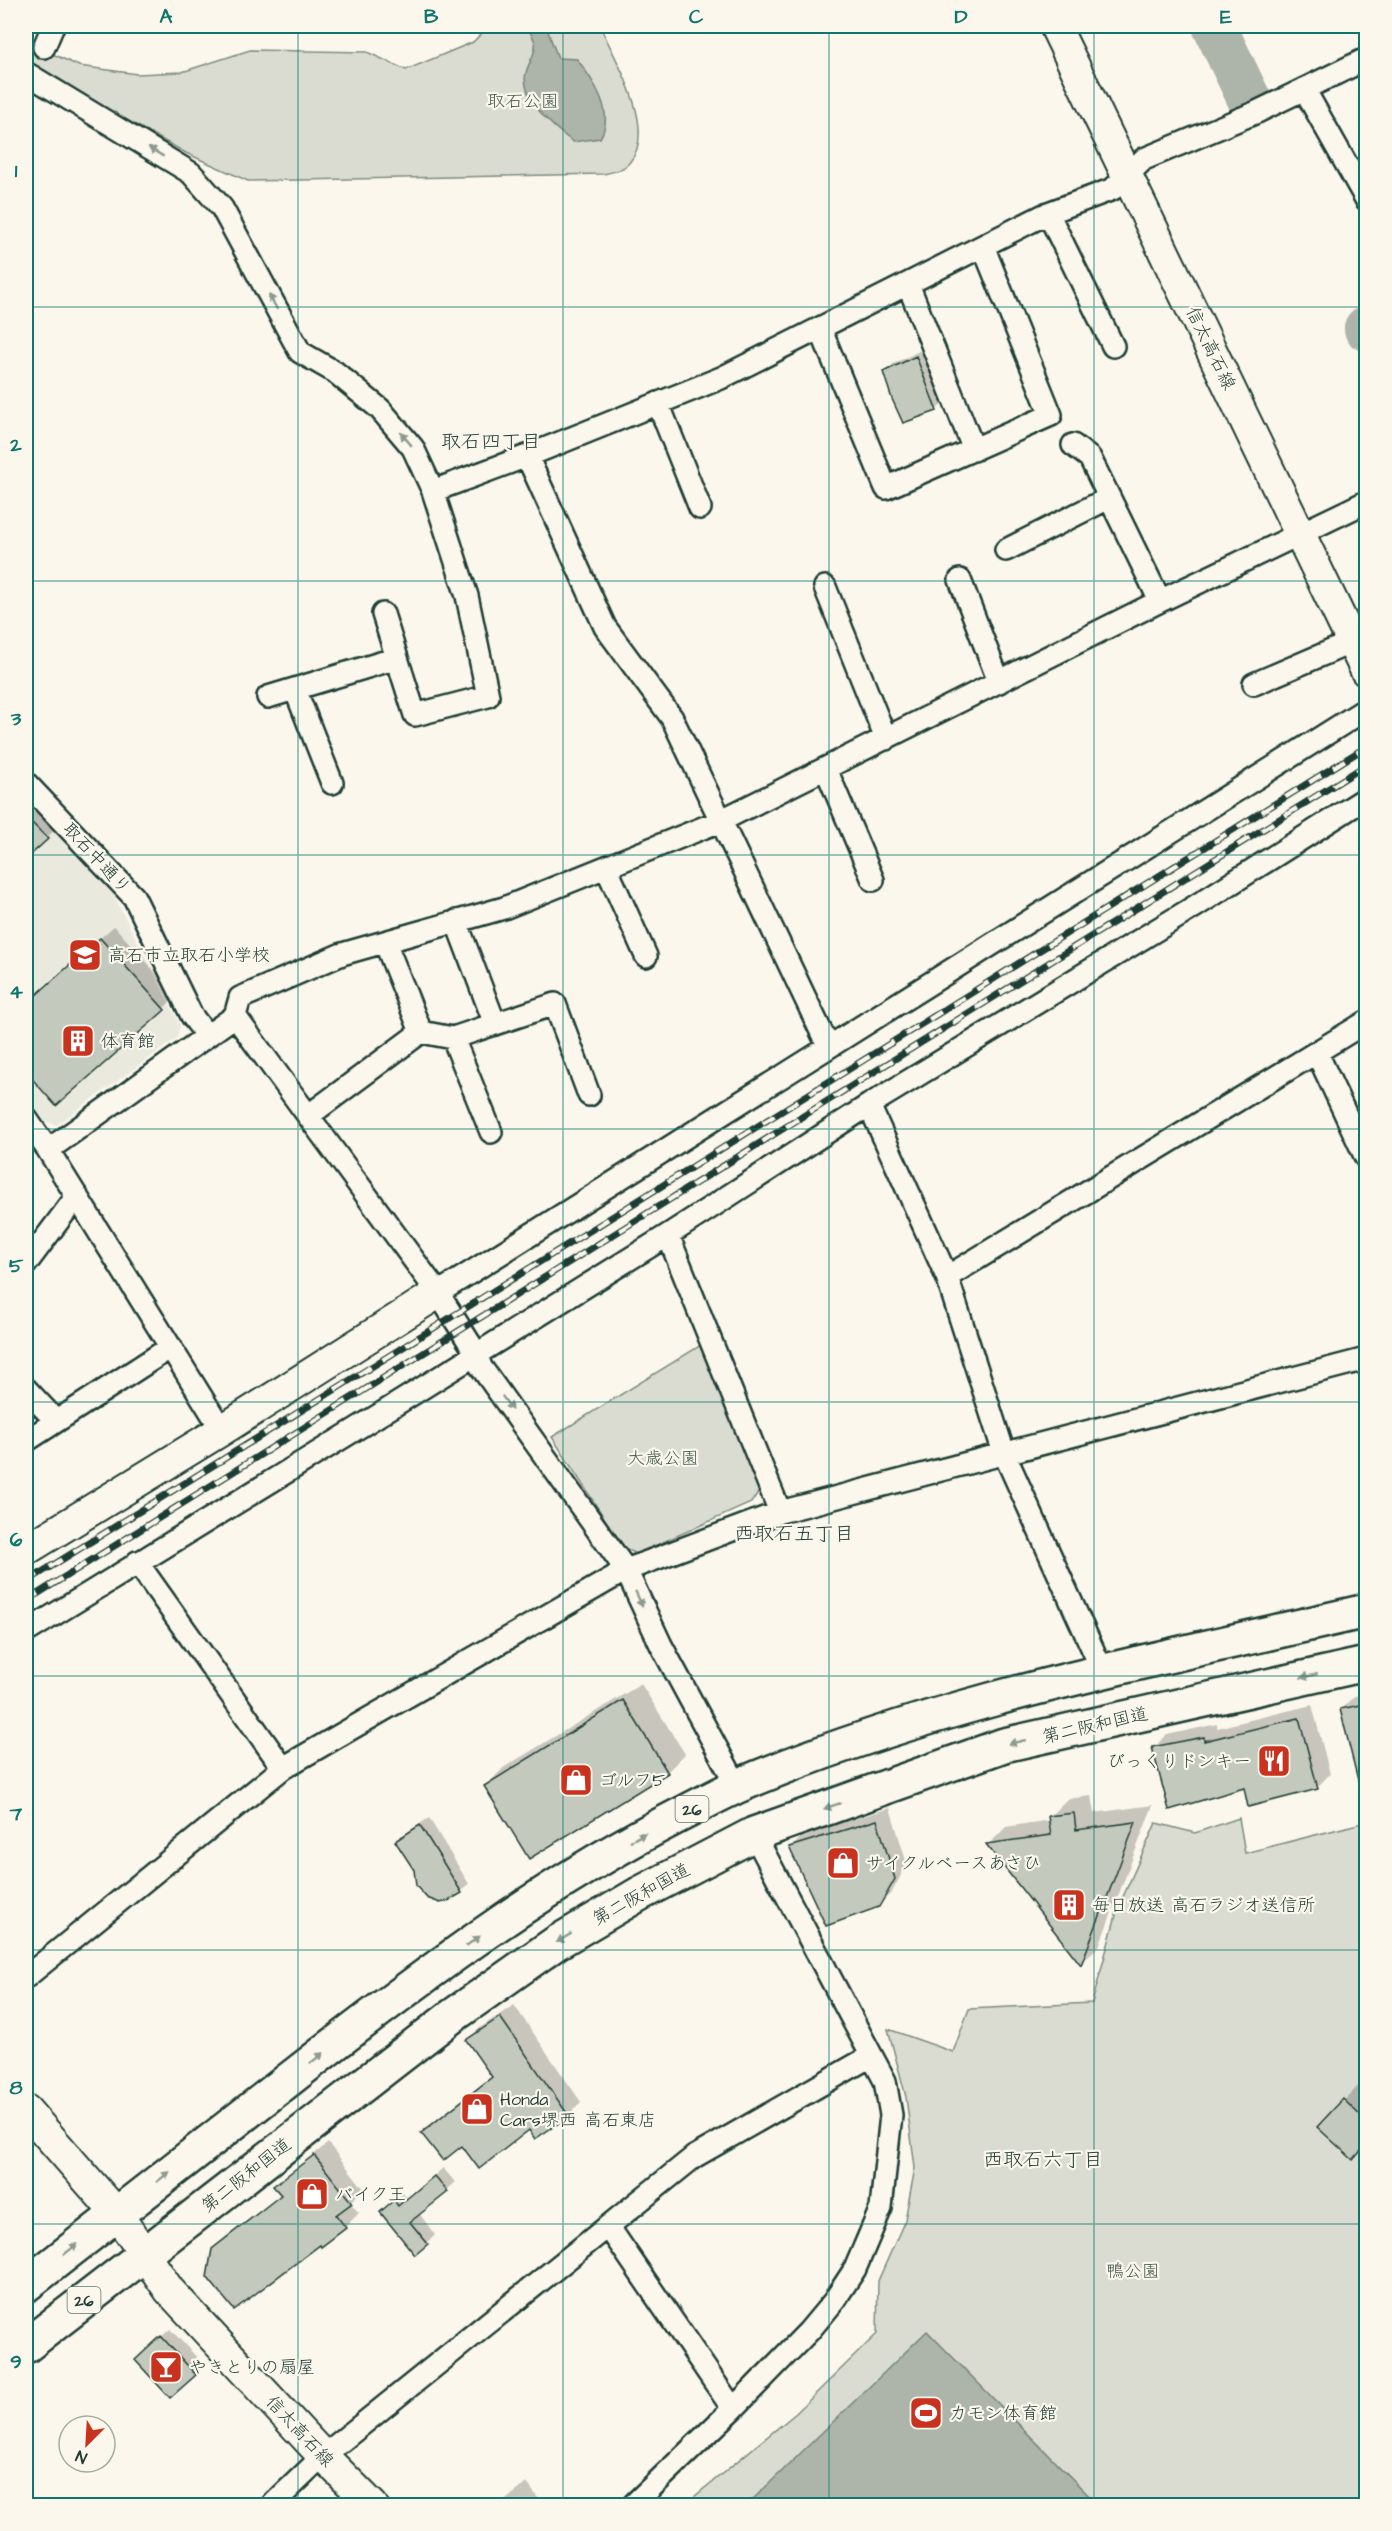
<svg xmlns="http://www.w3.org/2000/svg" width="1392" height="2531" font-family="'Architects Daughter','Klee One',sans-serif">
  <style>
    .built { fill: #eae9de }
    .green { fill: #dbdcd1; stroke: #7d8c82; stroke-width: 1.5 }
    .water { fill: #adb4aa; stroke: #74847b; stroke-width: 1.5 }
    .shadow { fill: #0003 }
    .lines { fill: none; stroke-linecap: round; stroke-linejoin: round }
    .river { stroke: #adb4aa; stroke-width: 44 }
    .building { fill: #c4c9be; stroke: #1f3d34; stroke-width: 1.5 }
    .street-casing { stroke: #1f3d34; stroke-width: 26 }
    .secondary-casing { stroke: #1f3d34; stroke-width: 34 }
    .highway-casing { stroke: #1f3d34; stroke-width: 38 }
    .street { stroke: #fbf7ec; stroke-width: 21 }
    .secondary { stroke: #fbf7ec; stroke-width: 30 }
    .highway { stroke: #fbf7ec; stroke-width: 33 }
    .rail-casing { stroke: #1f3d34; stroke-width: 7 }
    .rail { stroke: #fbf7ec; stroke-width: 4.5; stroke-dasharray: 14; stroke-linecap: butt }
    .oneway { fill: #8d9a90 }
    .grid { fill: none; stroke: #0f766e; stroke-width: 1.5; stroke-opacity: 0.55 }
    .labels { text-anchor: middle; stroke-width: 4.5; stroke-linejoin: round; paint-order: stroke }
    .shield { fill: #fbf7ec; stroke: #61756b; stroke-width: 1.5 }
    .shield-label { font-size: 16px; font-weight: bold; fill: #1f3d34 }
    .park-label { font-size: 18px; fill: #455d53; stroke: #fbf7ec }
    .street-label { font-size: 18px; fill: #1f3d34; stroke: #fbf7ec }
    .poi-label { font-size: 18px; fill: #1f3d34; stroke: #fbf7ec; text-anchor: start }
    .neighbourhood-label { font-size: 20px; fill: #1f3d34; stroke: #fbf7ec }
    .neatline { fill: none; stroke: #0f766e; stroke-width: 2 }
    .grid-label { font-size: 20px; text-anchor: middle; font-weight: bold; fill: #0f766e }
  </style>
  <rect width="100%" height="100%" fill="#fbf7ec"/>
  <filter id="ink" filterUnits="userSpaceOnUse"><feTurbulence type="fractalNoise" baseFrequency=".0167" numOctaves="2"/><feDisplacementMap in="SourceGraphic" scale="12" xChannelSelector="R" yChannelSelector="G"/><feConvolveMatrix kernelMatrix="1 2 1 2 8 2 1 2 1" color-interpolation-filters="sRGB"/></filter>
  <g filter="url(#ink)">
    <!-- built -->
    <path class="built" d="M 26,803 L 109,886 L 180,1025 L 177,1038 L 56,1125 L 44,1121 L 26,1099 Z"/>
    <!-- green -->
    <path class="green" d="M 489,26 L 600,26 C 615,59 659,130 629,163 C 622,171 612,172 603,174 L 248,181 L 186,153 L 26,64 L 26,42 L 79,66 L 137,74 L 182,72 L 250,50 L 367,52 L 406,70 L 473,42 Z
      M 701,1345 L 759,1491 L 751,1503 L 636,1554 L 623,1547 L 552,1437 Z
      M 1239,1818 L 1245,1853 L 1366,1822 L 1366,2505 L 683,2506 L 796,2413 L 877,2334 L 878,2281 L 905,2220 L 915,2168 L 906,2097 L 888,2029 L 953,2052 L 969,2009 L 1092,2003 L 1118,1908 L 1156,1823 L 1195,1833 Z"/>
    <!-- water -->
    <path class="water" d="M 527,26 L 546,26 L 558,58 L 577,59 C 593,80 616,113 600,138 L 573,142 C 554,128 526,104 525,79 C 525,66 537,55 535,43 C 534,37 529,31 527,26 Z
      M 927,2331 L 1098,2505 L 747,2505 Z"/>
    <!-- shadow -->
    <path class="shadow" d="M 26,26 L 32,26 L 28,30 Z
      M 925,348 L 945,401 L 936,410 L 884,373 L 893,364 Z
      M 35,800 L 60,825 L 26,857 L 26,809 Z
      M 114,926 L 177,996 L 56,1104 L 26,1070 L 26,1004 Z
      M 641,1684 L 685,1754 L 667,1772 L 486,1786 L 503,1768 Z
      M 1366,1694 L 1366,1771 L 1358,1773 L 1341,1710 L 1355,1696 Z
      M 1312,1705 L 1330,1774 L 1317,1787 L 1245,1787 L 1153,1748 L 1167,1735 L 1217,1724 L 1217,1728 Z
      M 1091,1796 L 1094,1813 L 1153,1805 L 1099,1946 L 1081,1963 L 988,1845 L 1006,1827 L 1050,1820 L 1049,1817 L 1067,1799 Z
      M 890,1808 L 907,1864 L 892,1892 L 878,1906 L 791,1848 L 804,1834 Z
      M 429,1818 L 469,1884 L 461,1892 L 415,1869 L 397,1841 L 406,1833 Z
      M 514,2005 L 581,2102 L 568,2115 L 529,2128 L 462,2144 L 423,2133 L 436,2120 L 493,2076 L 468,2040 L 481,2027 Z
      M 1362,2082 L 1366,2087 L 1366,2144 L 1353,2158 L 1319,2127 Z
      M 26,2121 L 37,2136 L 26,2148 Z
      M 328,2143 L 364,2189 L 350,2202 L 359,2213 L 345,2227 L 322,2245 L 213,2250 L 227,2236 L 282,2194 L 275,2186 Z
      M 443,2168 L 455,2182 L 419,2213 L 435,2235 L 427,2243 L 390,2203 L 403,2193 L 407,2198 Z
      M 170,2329 L 204,2365 L 171,2396 L 146,2351 Z
      M 527,2483 L 544,2506 L 498,2506 Z"/>
    <g class="lines">
      <!-- river -->
      <path class="river" d="M 1214,26 L 1250,101
        M 1366,328 L 1366,329"/>
    </g>
    <!-- building -->
    <path class="building" d="M 916,356 L 937,411 L 903,423 L 892,399 L 883,372 Z
      M 26,817 L 48,839 L 26,859 Z
      M 100,938 L 165,1010 L 56,1106 L 26,1072 L 26,1004 Z
      M 623,1700 L 668,1773 L 529,1859 L 484,1786 Z
      M 1366,1704 L 1366,1787 L 1360,1788 L 1340,1709 Z
      M 1299,1718 L 1318,1789 L 1248,1807 L 1244,1788 L 1169,1810 L 1152,1747 L 1204,1737 L 1204,1741 Z
      M 1074,1813 L 1076,1830 L 1136,1822 L 1081,1965 L 986,1844 L 1051,1835 L 1048,1816 Z
      M 877,1820 L 895,1879 L 879,1907 L 826,1926 L 789,1847 Z
      M 420,1825 L 462,1893 L 448,1901 L 440,1903 L 427,1898 L 416,1886 L 414,1870 L 395,1841 Z
      M 500,2017 L 569,2116 L 535,2139 L 529,2130 L 479,2169 L 462,2146 L 443,2161 L 421,2133 L 492,2077 L 466,2040 Z
      M 1343,2099 L 1366,2121 L 1366,2145 L 1353,2160 L 1317,2127 Z
      M 314,2155 L 352,2203 L 336,2215 L 346,2228 L 321,2247 L 320,2245 L 234,2310 L 207,2277 L 212,2249 L 281,2195 L 273,2186 Z
      M 434,2176 L 448,2192 L 410,2222 L 428,2244 L 415,2255 L 380,2212 L 394,2200 L 398,2206 Z
      M 161,2336 L 196,2375 L 170,2398 L 135,2360 Z"/>
    <g class="lines">
      <defs>
        <path id="street" d="M 44,47 L 53,26
          M 26,73 L 191,173 L 222,208 L 300,352 L 335,372 L 380,409 L 413,448 L 433,491 L 467,596 L 488,696 L 415,715 L 383,614
          M 1304,89 L 1366,199
          M 1048,213 L 1113,346
          M 908,284 L 974,450
          M 820,328 L 886,488 L 1051,415 L 983,246
          M 658,403 L 700,508
          M 1073,445 L 1090,458 L 1160,601
          M 527,456 L 605,627 L 672,718 L 828,1046
          M 433,491 L 527,456 L 721,378 L 1048,213 L 1113,189 L 1144,159 L 1257,112 L 1366,59
          M 1006,550 L 1109,498
          M 960,580 L 999,682
          M 825,587 L 886,739
          M 1254,684 L 1352,642
          M 295,689 L 332,783
          M 268,697 L 397,658
          M 826,769 L 873,880
          M 26,783 L 134,897 L 192,1016 L 207,1036
          M 606,867 L 646,956
          M 456,921 L 495,1024
          M 385,942 L 421,1032
          M 235,1016 L 438,1293 L 476,1353 L 481,1367 L 626,1570 L 661,1645 L 737,1786
          M 1317,1053 L 1366,1158
          M 869,1105 L 947,1277 L 1004,1453 L 1103,1672
          M 308,1116 L 421,1032 L 453,1038
          M 26,1118 L 48,1150
          M 491,1132 L 453,1038 L 555,1004 L 589,1095
          M 668,1235 L 780,1512
          M 26,1264 L 77,1196
          M 947,1277 L 1366,1022
          M 438,1293 L 1366,709
          M 26,1389 L 56,1421
          M 222,1430 L 48,1150 L 235,1016 L 240,998 L 342,954 L 504,908 L 720,821 L 1160,601 L 1366,502
          M 26,1441 L 171,1347
          M 137,1562 L 283,1768
          M 26,1632 L 366,1423 L 668,1235 L 869,1105 L 1194,907 L 1366,798
          M 26,1977 L 283,1768 L 626,1570 L 780,1512 L 1366,1359
          M 608,2226 L 733,2409
          M 271,2506 L 323,2456 L 694,2157 L 871,2056
          M 632,2506 L 733,2409 L 809,2331 L 834,2301 L 855,2269 L 881,2208 L 891,2115 L 885,2081 L 754,1834"/>
        <path id="secondary" d="M 1055,26 L 1366,671
          M 26,1550 L 222,1430 L 438,1293
          M 26,2110 L 117,2214 L 169,2290 L 323,2456 L 373,2506"/>
        <path id="highway" d="M 26,2285 C 126,2206 227,2128 328,2049 C 440,1963 551,1881 678,1816 C 698,1806 719,1794 740,1785 C 940,1700 1156,1660 1366,1611
          M 26,2346 L 451,2017 L 556,1943 L 639,1894 L 754,1834 L 1004,1745 L 1366,1664"/>
      </defs>
      <!-- street casing -->
      <use href="#street" class="street-casing"/>
      <!-- secondary casing -->
      <use href="#secondary" class="secondary-casing"/>
      <!-- highway casing -->
      <use href="#highway" class="highway-casing"/>
      <!-- street -->
      <use href="#street" class="street"/>
      <!-- secondary -->
      <use href="#secondary" class="secondary"/>
      <!-- highway -->
      <use href="#highway" class="highway"/>
      <defs>
        <path id="rail" d="M 26,1582 L 1366,747
          M 26,1601 L 1366,765"/>
      </defs>
      <!-- rail casing -->
      <use href="#rail" class="rail-casing"/>
      <!-- rail -->
      <use href="#rail" class="rail"/>
    </g>
    <!-- one-way arrows -->
    <defs><path id="oneway-solid" d="M-6-.8H1V-3.2L6.5 0L1 3.2V.8H-6Z" transform="scale(1.5)"/></defs>
    <g class="oneway">
      <use href="#oneway-solid" transform="translate(156 152) rotate(-149)"/>
      <use href="#oneway-solid" transform="translate(273 302) rotate(-119)"/>
      <use href="#oneway-solid" transform="translate(406 439) rotate(-130)"/>
      <use href="#oneway-solid" transform="translate(507 1403) rotate(55)"/>
      <use href="#oneway-solid" transform="translate(639 1599) rotate(65)"/>
      <use href="#oneway-solid" transform="translate(1309 1676) rotate(167)"/>
      <use href="#oneway-solid" transform="translate(1017 1742) rotate(167)"/>
      <use href="#oneway-solid" transform="translate(832 1806) rotate(161)"/>
      <use href="#oneway-solid" transform="translate(638 1837) rotate(-27)"/>
      <use href="#oneway-solid" transform="translate(564 1938) rotate(149)"/>
      <use href="#oneway-solid" transform="translate(473 1941) rotate(-35)"/>
      <use href="#oneway-solid" transform="translate(317 2058) rotate(-38)"/>
      <use href="#oneway-solid" transform="translate(163 2177) rotate(-38)"/>
      <use href="#oneway-solid" transform="translate(71 2249) rotate(-38)"/>
    </g>
  </g>
  <!-- grid -->
  <path class="grid" d="M 298,26 L 298,2506M 563,26 L 563,2506M 829,26 L 829,2506M 1094,26 L 1094,2506M 26,307 L 1366,307M 26,581 L 1366,581M 26,855 L 1366,855M 26,1129 L 1366,1129M 26,1402 L 1366,1402M 26,1676 L 1366,1676M 26,1950 L 1366,1950M 26,2224 L 1366,2224"/>
  <!-- icons -->
  <defs>
    <symbol id="school-square" viewBox="-11 -11 22 22"><rect x="-9" y="-9" width="18" height="18" rx="4" fill="#c8321e" stroke="#fbf7ec"/><path d="M0-5L7-2L0 1L-7-2ZM-4 1L0 2.5L4 1V4Q0 6-4 4Z" fill="#fff"/></symbol>
    <symbol id="building-square" viewBox="-11 -11 22 22"><rect x="-9" y="-9" width="18" height="18" rx="4" fill="#c8321e" stroke="#fbf7ec"/><path d="M-4-6H4V6H1V3H-1V6H-4ZM-2.5-4.3h1.7v1.8h-1.7ZM.8-4.3h1.7v1.8H.8ZM-2.5-1h1.7V.8h-1.7ZM.8-1h1.7V.8H.8Z" fill="#fff"/></symbol>
    <symbol id="restaurant-square" viewBox="-11 -11 22 22"><rect x="-9" y="-9" width="18" height="18" rx="4" fill="#c8321e" stroke="#fbf7ec"/><path d="M-5-6h1v4h1v-4h1v4h1v-4h1v5L-1.5 .5V6h-2V.5L-5-1ZM5-6V6H3V1.5H1.5Q1.5-4 5-6Z" fill="#fff"/></symbol>
    <symbol id="shop-square" viewBox="-11 -11 22 22"><rect x="-9" y="-9" width="18" height="18" rx="4" fill="#c8321e" stroke="#fbf7ec"/><path d="M-5-2.5h2.3a2.7 3.5 0 0 1 5.4 0H5L5.5 6h-11ZM-1.5-2.5h3a1.5 2.3 0 0 0-3 0Z" fill="#fff"/></symbol>
    <symbol id="bar-square" viewBox="-11 -11 22 22"><rect x="-9" y="-9" width="18" height="18" rx="4" fill="#c8321e" stroke="#fbf7ec"/><path d="M-6-5H6L.8 .8V4.5H3.5V6h-7V4.5H-.8V.8Z" fill="#fff"/></symbol>
    <symbol id="stadium-square" viewBox="-11 -11 22 22"><rect x="-9" y="-9" width="18" height="18" rx="4" fill="#c8321e" stroke="#fbf7ec"/><path d="M0-5a6.5 5 0 1 0 0 10a6.5 5 0 1 0 0-10ZM-3.5-1.8h7v3.6h-7Z" fill="#fff"/></symbol>
  </defs>
  <g fill-rule="evenodd">
    <use href="#school-square" x="66" y="936" width="38" height="38"/>
    <use href="#building-square" x="59" y="1022" width="38" height="38"/>
    <use href="#restaurant-square" x="1255" y="1742" width="38" height="38"/>
    <use href="#shop-square" x="557" y="1761" width="38" height="38"/>
    <use href="#shop-square" x="824" y="1844" width="38" height="38"/>
    <use href="#building-square" x="1050" y="1886" width="38" height="38"/>
    <use href="#shop-square" x="458" y="2090" width="38" height="38"/>
    <use href="#shop-square" x="293" y="2175" width="38" height="38"/>
    <use href="#bar-square" x="147" y="2348" width="38" height="38"/>
    <use href="#stadium-square" x="907" y="2394" width="38" height="38"/>
  </g>
  <g class="labels">
    <!-- shield labels -->
    <g class="shield">
      <rect x="675.5" y="1796" width="33" height="26" rx="4.5"/>
      <rect x="67.5" y="2287" width="33" height="26" rx="4.5"/>
    </g>
    <g class="shield-label">
      <text x="692" y="1815">26</text>
      <text x="84" y="2306">26</text>
    </g>
    <!-- park labels -->
    <g class="park-label">
      <text x="523" y="107">取石公園</text>
      <text x="663" y="1464">大歳公園</text>
      <text x="1133" y="2277">鴨公園</text>
    </g>
    <!-- street labels -->
    <g class="street-label">
      <text transform="translate(1211 348) rotate(64)" y="6">信太高石線</text>
      <text transform="translate(97 858) rotate(47)" y="6">取石中通り</text>
      <text transform="translate(1095 1725) rotate(-13)" y="6">第二阪和国道</text>
      <text transform="translate(641 1894) rotate(-29)" y="6">第二阪和国道</text>
      <text transform="translate(246 2175) rotate(-38)" y="6">第二阪和国道</text>
      <text transform="translate(300 2431) rotate(47)" y="6">信太高石線</text>
    </g>
    <!-- poi labels -->
    <g class="poi-label">
      <text x="108" y="961">高石市立取石小学校</text>
      <text x="101" y="1047">体育館</text>
      <text x="1251" y="1767" text-anchor="end">びっくりドンキー</text>
      <text x="599" y="1786">ゴルフ5</text>
      <text x="866" y="1869">サイクルベースあさひ</text>
      <text x="1092" y="1911">毎日放送 高石ラジオ送信所</text>
      <text x="500" y="2105">Honda<tspan x="500" dy="21">Cars堺西 高石東店</tspan></text>
      <text x="335" y="2200">バイク王</text>
      <text x="189" y="2373">やきとりの扇屋</text>
      <text x="949" y="2419">カモン体育館</text>
    </g>
    <!-- neighbourhood labels -->
    <g class="neighbourhood-label">
      <text x="491" y="448">取石四丁目</text>
      <text x="794" y="1540">西取石五丁目</text>
      <text x="1043" y="2166">西取石六丁目</text>
    </g>
  </g>
  <!-- margin -->
  <rect width="1392" height="2531" fill="none" stroke="#fbf7ec" stroke-width="66"/>
  <!-- north arrow -->
  <g transform="translate(87 2444) rotate(204)"><circle r="28" fill="#fbf7ec" stroke="#a3ada2" stroke-width="1.5"/>
  <path d="M0-4.5L10 22L0 15L-10 22Z" fill="#c8321e"/>
  <text y="-9" font-size="16" font-weight="bold" text-anchor="middle" fill="#1f3d34">N</text>
  </g>
  <rect x="33" y="33" width="1326" height="2465" class="neatline"/>
  <g class="grid-label">
    <text x="166" y="23">A</text>
    <text x="431" y="23">B</text>
    <text x="696" y="23">C</text>
    <text x="961" y="23">D</text>
    <text x="1226" y="23">E</text>
    <text x="16" y="177">1</text>
    <text x="16" y="451">2</text>
    <text x="16" y="725">3</text>
    <text x="16" y="998">4</text>
    <text x="16" y="1272">5</text>
    <text x="16" y="1546">6</text>
    <text x="16" y="1820">7</text>
    <text x="16" y="2094">8</text>
    <text x="16" y="2368">9</text>
  </g>
</svg>
